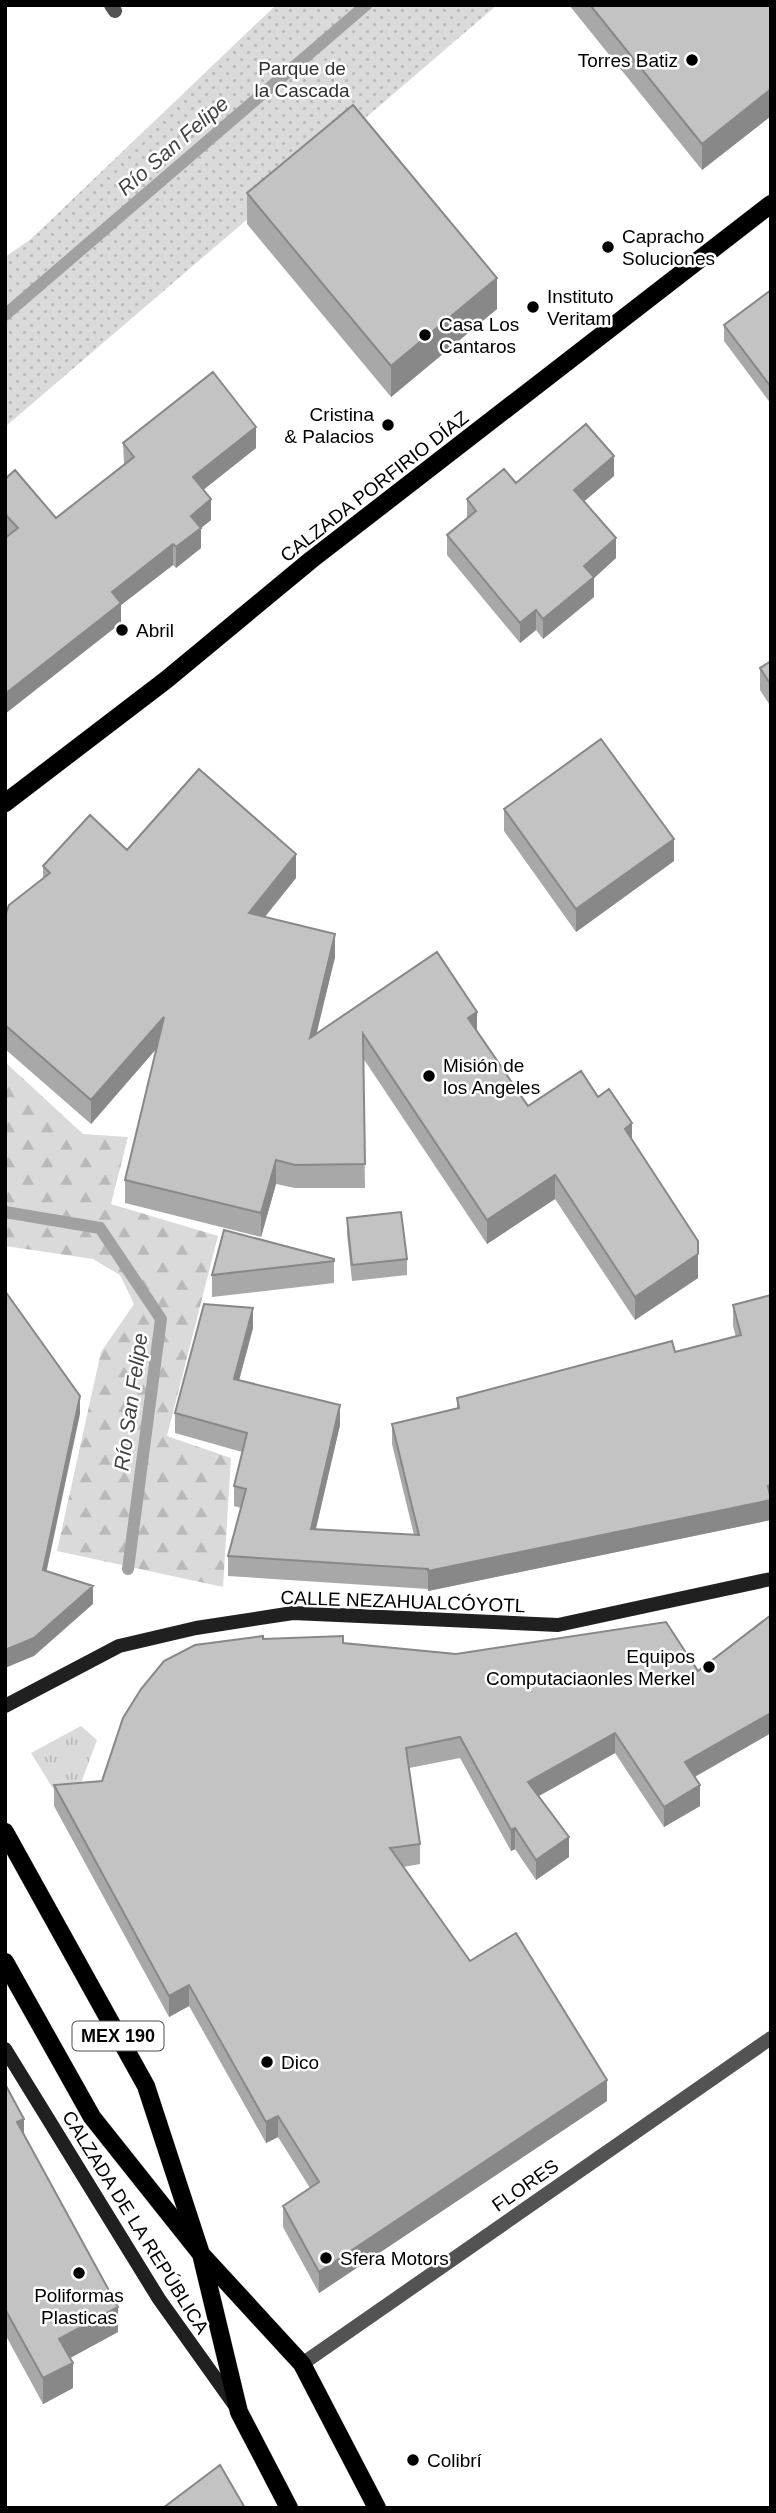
<svg xmlns="http://www.w3.org/2000/svg" width="776" height="2513" font-family="Helvetica,sans-serif">
  <style>
    .grass { fill: url(#grass-tufts) }
    .forest { fill: url(#forest-firs) }
    .park { fill: url(#park-dots) }
    .lines { fill: none; stroke-linecap: round; stroke-linejoin: round }
    .stream { stroke: #a1a1a1; stroke-width: 12 }
    .primary-casing { stroke: #dbdbdb; stroke-width: 19 }
    .minor { stroke: #535353; stroke-width: 14 }
    .secondary { stroke: #202020; stroke-width: 14 }
    .primary { stroke: #000; stroke-width: 18 }
    .wall { fill: #a8a8a8 }
    .shaded-wall { fill: #888 }
    .building { fill: #c3c3c3; stroke: #888; stroke-width: 2 }
    .poi-dot { fill: #000; stroke: #fff; stroke-width: 2.5 }
    .labels { text-anchor: middle; stroke-width: 5; stroke-linejoin: round; paint-order: stroke }
    .shield { fill: #fff; stroke: #4c4c4c; stroke-width: 2 }
    .shield-label { font-size: 18px; font-weight: bold; fill: #000 }
    .poi-label { font-size: 19px; fill: #000; stroke: #fff; text-anchor: start }
    .park-label { font-size: 19px; fill: #313131; stroke: #fff }
    .street-label { font-size: 19px; fill: #000; stroke: #fff }
    .water-label { font-size: 21px; font-style: italic; fill: #424242; stroke: #fff }
  </style>
  <defs>
    <pattern id="grass-tufts" width="24" height="20" patternUnits="userSpaceOnUse" patternTransform="scale(1.75)"><rect width="24" height="20" fill="#dadada"/><path d="M3 7l-1-3M5 7V3M7 7l1-3M15 17l-1-3M17 17v-4M19 17l1-3" fill="none" stroke="#b9b9b9"/></pattern>
    <pattern id="forest-firs" width="22" height="20" patternUnits="userSpaceOnUse" patternTransform="scale(1.75)"><rect width="22" height="20" fill="#dadada"/><path d="M5 1l3.5 6h-7zM16 11l3.5 6h-7z" fill="#b9b9b9"/></pattern>
    <pattern id="park-dots" width="8" height="8" patternUnits="userSpaceOnUse" patternTransform="scale(1.75)"><rect width="8" height="8" fill="#dadada"/><path d="M2 2h.1M6 6h.1" fill="none" stroke="#b9b9b9" stroke-width="1.8" stroke-linecap="round"/></pattern>
  </defs>
  <rect width="100%" height="100%" fill="#fff"/>
  <!-- grass -->
  <path class="grass" d="M 81,1726 L 97,1740 L 77,1794 L 57,1795 L 31,1753 Z"/>
  <!-- forest -->
  <path class="forest" d="M 5,1062 L 83,1134 L 128,1137 L 111,1204 L 218,1236 L 167,1436 L 231,1458 L 223,1587 L 57,1551 L 101,1352 L 134,1304 L 120,1275 L 93,1259 L 5,1246 Z"/>
  <!-- park -->
  <path class="park" d="M 276,5 L 497,5 L 5,427 L 5,257 L 31,239 Z"/>
  <g class="lines">
    <!-- stream -->
    <path class="stream" d="M 5,315 L 366,5
      M 5,1212 L 100,1228 L 161,1319 L 128,1569"/>
    <defs>
      <path id="primary" d="M 5,803 L 166,680 L 311,560 L 771,204
        M 5,1832 L 146,2086 L 201,2254 L 239,2412 L 289,2508
        M 5,1962 L 92,2117 L 201,2254 L 302,2364 L 377,2508"/>
    </defs>
    <!-- primary casing -->
    <use href="#primary" class="primary-casing"/>
    <!-- minor -->
    <path class="minor" d="M 111,5 L 115,11
      M 302,2364 L 771,2038"/>
    <!-- secondary -->
    <path class="secondary" d="M 5,1706 L 119,1646 L 196,1628 L 293,1613 L 558,1625 L 771,1579
      M 5,2049 L 159,2299 L 236,2407"/>
    <!-- primary -->
    <use href="#primary" class="primary"/>
  </g>
  <!-- wall -->
  <path class="wall" d="M 569,5 L 771,5 L 771,116 L 702,170 Z
    M 247,193 L 497,309 L 391,397 L 247,224 Z
    M 771,290 L 771,404 L 724,341 L 724,325 Z
    M 123,443 L 256,448 L 203,490 L 211,520 L 201,528 L 201,548 L 176,568 L 173,565 L 121,605 L 121,623 L 5,534 L 5,479 L 56,518 L 124,464 Z
    M 614,476 L 584,501 L 616,558 L 594,578 L 594,597 L 543,639 L 536,630 L 520,643 L 447,555 L 447,535 L 467,519 L 467,499 L 516,483 Z
    M 771,661 L 771,707 L 760,690 L 760,668 Z
    M 504,809 L 674,861 L 576,932 L 504,831 Z
    M 127,850 L 296,878 L 265,917 L 335,957 L 316,1033 L 477,1031 L 528,1106 L 598,1097 L 632,1141 L 698,1278 L 635,1320 L 555,1199 L 487,1244 L 363,1058 L 365,1188 L 295,1188 L 276,1184 L 261,1237 L 125,1203 L 125,1180 L 156,1049 L 91,1124 L 5,1049 L 5,916 L 43,879 L 43,866 Z
    M 347,1218 L 407,1259 L 407,1275 L 352,1281 L 347,1234 Z
    M 334,1259 L 334,1283 L 212,1297 L 212,1275 Z
    M 771,1295 L 771,1520 L 428,1591 L 428,1589 L 228,1576 L 228,1556 L 241,1508 L 234,1506 L 234,1486 L 242,1452 L 175,1433 L 175,1413 L 253,1328 L 239,1380 L 340,1425 L 316,1529 L 414,1535 L 392,1444 L 392,1424 L 457,1409 L 457,1398 L 675,1352 L 736,1337 L 733,1326 L 733,1305 Z
    M 771,1615 L 771,1733 L 695,1777 L 700,1806 L 664,1827 L 615,1753 L 539,1796 L 569,1857 L 536,1880 L 515,1849 L 511,1851 L 460,1758 L 409,1768 L 420,1844 L 420,1864 L 403,1867 L 470,1961 L 607,2101 L 319,2293 L 283,2227 L 283,2206 L 310,2188 L 278,2137 L 266,2143 L 189,2006 L 169,2017 L 54,1806 L 54,1785 L 102,1781 L 263,1639 L 343,1643 L 456,1654 L 698,1671 Z
    M 5,2084 L 24,2134 L 118,2332 L 70,2358 L 73,2388 L 43,2404 L 5,2334 Z"/>
  <!-- shaded-wall -->
  <path class="shaded-wall" d="M 771,89 L 771,116 L 702,170 L 702,144 Z
    M 497,278 L 497,309 L 391,397 L 391,366 Z
    M 256,427 L 256,448 L 193,498 L 193,477 Z
    M 614,456 L 614,476 L 574,510 L 574,490 Z
    M 211,499 L 211,520 L 201,528 L 201,548 L 176,568 L 176,547 L 191,516 Z
    M 616,538 L 616,558 L 594,578 L 594,597 L 543,639 L 543,619 L 584,566 Z
    M 173,544 L 173,565 L 121,605 L 121,623 L 5,714 L 5,694 L 112,592 Z
    M 536,610 L 536,630 L 520,643 L 520,623 Z
    M 674,839 L 674,861 L 576,932 L 576,909 Z
    M 296,854 L 296,878 L 249,936 L 249,913 Z
    M 335,934 L 335,957 L 310,1061 L 310,1038 Z
    M 477,1012 L 477,1035 L 468,1018 Z
    M 164,1017 L 164,1040 L 91,1124 L 91,1100 Z
    M 632,1123 L 632,1147 L 625,1129 Z
    M 276,1160 L 276,1184 L 261,1237 L 261,1213 Z
    M 555,1175 L 555,1199 L 487,1244 L 487,1220 Z
    M 698,1254 L 698,1278 L 635,1320 L 635,1297 Z
    M 253,1308 L 253,1328 L 234,1399 L 234,1379 Z
    M 80,1396 L 80,1414 L 43,1588 L 43,1570 Z
    M 340,1405 L 340,1425 L 311,1549 L 311,1529 Z
    M 771,1485 L 771,1520 L 428,1591 L 428,1571 Z
    M 93,1586 L 93,1604 L 34,1656 L 5,1668 L 5,1650 Z
    M 771,1713 L 771,1733 L 685,1782 L 685,1762 Z
    M 615,1733 L 615,1753 L 528,1802 L 528,1782 Z
    M 700,1785 L 700,1806 L 664,1827 L 664,1807 Z
    M 515,1828 L 515,1849 L 511,1851 L 511,1830 Z
    M 569,1837 L 569,1857 L 536,1880 L 536,1860 Z
    M 189,1985 L 189,2006 L 169,2017 L 169,1996 Z
    M 607,2080 L 607,2101 L 319,2293 L 319,2272 Z
    M 278,2116 L 278,2137 L 266,2143 L 266,2122 Z
    M 24,2119 L 24,2144 L 17,2122 Z
    M 118,2307 L 118,2332 L 59,2364 L 59,2339 Z
    M 73,2363 L 73,2388 L 43,2404 L 43,2378 Z"/>
  <!-- building -->
  <path class="building" d="M 590,5 L 771,5 L 771,89 L 702,144 Z
    M 353,105 L 497,278 L 391,366 L 247,193 Z
    M 771,290 L 771,387 L 724,325 Z
    M 213,372 L 256,427 L 193,477 L 211,499 L 191,516 L 201,528 L 176,547 L 173,544 L 112,592 L 121,603 L 5,694 L 5,538 L 18,528 L 5,514 L 5,479 L 15,470 L 56,518 L 134,457 L 123,443 Z
    M 586,424 L 614,456 L 574,490 L 616,538 L 584,566 L 594,577 L 543,619 L 536,610 L 520,623 L 447,535 L 476,511 L 467,499 L 504,469 L 516,483 Z
    M 771,661 L 771,685 L 760,668 Z
    M 601,739 L 674,839 L 576,909 L 504,809 Z
    M 199,769 L 296,854 L 249,913 L 335,934 L 310,1038 L 437,952 L 477,1012 L 468,1018 L 528,1106 L 581,1071 L 598,1097 L 609,1089 L 632,1123 L 625,1129 L 698,1241 L 698,1254 L 635,1297 L 555,1175 L 487,1220 L 363,1034 L 365,1164 L 295,1165 L 276,1160 L 261,1213 L 125,1180 L 164,1017 L 91,1100 L 5,1025 L 5,916 L 9,905 L 50,873 L 43,866 L 90,815 L 127,850 Z
    M 401,1212 L 407,1259 L 352,1265 L 347,1218 Z
    M 224,1230 L 334,1259 L 334,1261 L 212,1275 Z
    M 5,1291 L 80,1396 L 43,1570 L 93,1586 L 34,1638 L 5,1650 Z
    M 771,1295 L 771,1485 L 768,1486 L 771,1500 L 428,1571 L 428,1569 L 228,1556 L 246,1489 L 234,1486 L 247,1433 L 175,1413 L 204,1304 L 253,1308 L 234,1379 L 340,1405 L 311,1529 L 419,1535 L 392,1424 L 459,1408 L 457,1398 L 672,1341 L 675,1352 L 741,1335 L 733,1305 Z
    M 771,1615 L 771,1713 L 685,1762 L 700,1785 L 664,1807 L 615,1733 L 528,1782 L 569,1837 L 536,1860 L 515,1828 L 511,1830 L 460,1737 L 406,1748 L 420,1844 L 390,1848 L 470,1961 L 516,1933 L 607,2080 L 319,2272 L 283,2206 L 319,2182 L 278,2116 L 266,2122 L 189,1985 L 169,1996 L 54,1785 L 102,1781 L 123,1718 L 141,1689 L 164,1661 L 195,1645 L 263,1636 L 263,1639 L 343,1636 L 343,1643 L 456,1654 L 666,1622 L 698,1671 Z
    M 5,2084 L 24,2119 L 17,2122 L 118,2307 L 59,2339 L 73,2363 L 43,2378 L 5,2309 Z
    M 220,2465 L 245,2508 L 163,2508 Z"/>
  <!-- markers -->
  <g class="poi-dot">
    <circle cx="692" cy="60" r="7"/>
    <circle cx="608" cy="247" r="7"/>
    <circle cx="533" cy="307" r="7"/>
    <circle cx="425" cy="335" r="7"/>
    <circle cx="388" cy="425" r="7"/>
    <circle cx="122" cy="630" r="7"/>
    <circle cx="429" cy="1076" r="7"/>
    <circle cx="709" cy="1667" r="7"/>
    <circle cx="267" cy="2062" r="7"/>
    <circle cx="326" cy="2258" r="7"/>
    <circle cx="79" cy="2273" r="7"/>
    <circle cx="413" cy="2460" r="7"/>
  </g>
  <g class="labels">
    <!-- shield labels -->
    <rect class="shield" x="72.5" y="2021.5" width="91" height="29" rx="5"/>
    <g class="shield-label">
      <text x="118" y="2042">MEX 190</text>
    </g>
    <!-- poi labels -->
    <g class="poi-label">
      <text x="678" y="67" text-anchor="end">Torres Batiz</text>
      <text x="622" y="243">Capracho<tspan x="622" dy="22">Soluciones</tspan></text>
      <text x="547" y="303">Instituto<tspan x="547" dy="22">Veritam</tspan></text>
      <text x="439" y="331">Casa Los<tspan x="439" dy="22">Cantaros</tspan></text>
      <text x="374" y="421" text-anchor="end">Cristina<tspan x="374" dy="22">&amp; Palacios</tspan></text>
      <text x="136" y="637">Abril</text>
      <text x="443" y="1072">Misión de<tspan x="443" dy="22">los Angeles</tspan></text>
      <text x="695" y="1663" text-anchor="end">Equipos<tspan x="695" dy="22">Computaciaonles Merkel</tspan></text>
      <text x="281" y="2069">Dico</text>
      <text x="340" y="2265">Sfera Motors</text>
      <text x="79" y="2302" text-anchor="middle">Poliformas<tspan x="79" dy="22">Plasticas</tspan></text>
      <text x="427" y="2467">Colibrí</text>
    </g>
    <!-- park labels -->
    <g class="park-label">
      <text x="302" y="75">Parque de<tspan x="302" dy="22">la Cascada</tspan></text>
    </g>
    <!-- street labels -->
    <g class="street-label">
      <text transform="translate(374 486) rotate(-38)" y="7">CALZADA PORFIRIO DÍAZ</text>
      <text transform="translate(403 1601) rotate(2)" y="7">CALLE NEZAHUALCÓYOTL</text>
      <text transform="translate(525 2185) rotate(-35)" y="7">FLORES</text>
      <text transform="translate(136 2222) rotate(58)" y="7">CALZADA DE LA REPÚBLICA</text>
    </g>
    <!-- water labels -->
    <g class="water-label">
      <text transform="translate(173 146) rotate(-41)" y="7">Río San Felipe</text>
      <text transform="translate(131 1402) rotate(-82)" y="7">Río San Felipe</text>
    </g>
  </g>
  <!-- border -->
  <rect width="776" height="2513" fill="none" stroke="#000000" stroke-width="14"/>
</svg>
